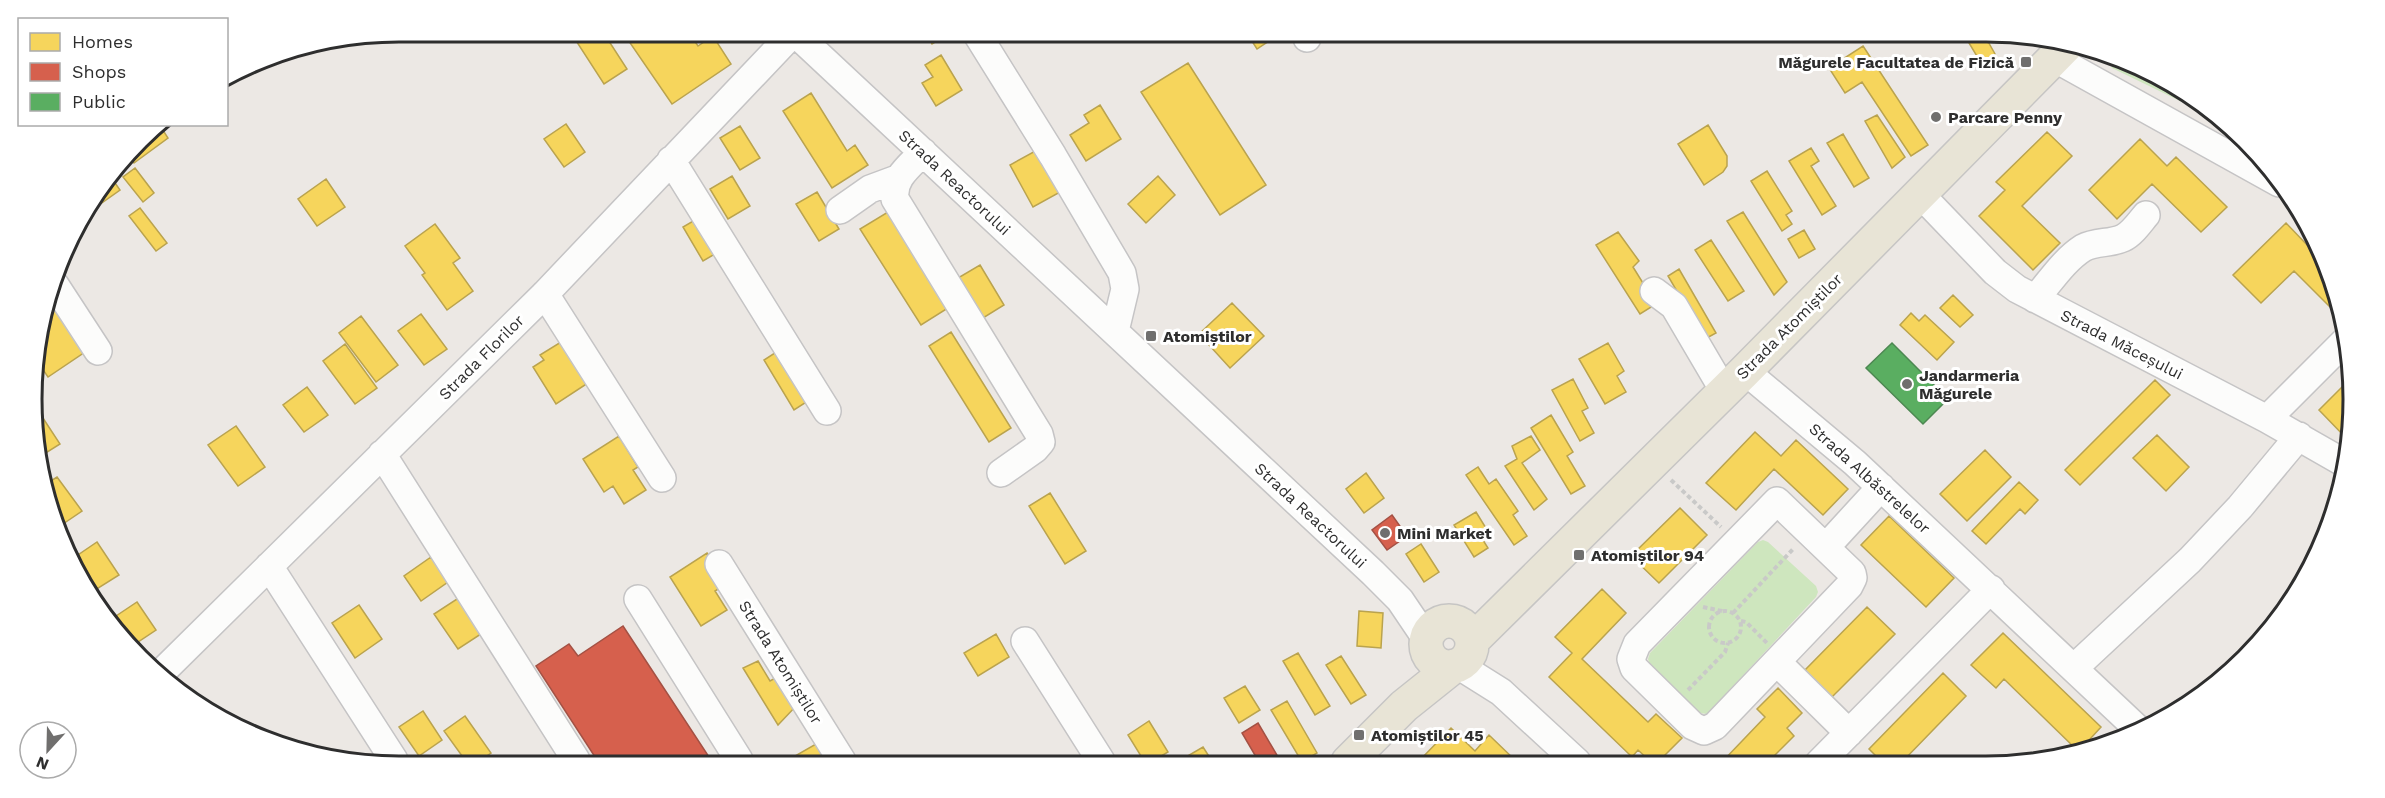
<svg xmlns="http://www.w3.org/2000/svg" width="2385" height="798" font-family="'Work Sans',sans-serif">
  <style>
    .green { fill: #cee6be }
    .homes { fill: #f6d55c; stroke: #baa34e; stroke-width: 1.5 }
    .shops { fill: #d6604d; stroke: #a45144; stroke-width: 1.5 }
    .public { fill: #5aae61; stroke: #4d8852; stroke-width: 1.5 }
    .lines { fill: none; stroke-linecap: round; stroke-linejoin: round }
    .minor-casing { stroke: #c5c4c5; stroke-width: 30 }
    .major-casing { stroke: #c6c5c4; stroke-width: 36 }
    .path { stroke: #c9c9c8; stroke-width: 4; stroke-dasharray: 4.5 3; stroke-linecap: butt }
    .minor { stroke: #fcfcfb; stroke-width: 27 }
    .major { stroke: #e8e4d6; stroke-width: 33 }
    .poi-dot { fill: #706f6e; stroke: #fff; stroke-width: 2 }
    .labels { text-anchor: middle; stroke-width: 6; stroke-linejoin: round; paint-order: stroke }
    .poi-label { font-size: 16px; font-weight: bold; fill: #2e2e2e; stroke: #fff; text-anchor: start }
    .street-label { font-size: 16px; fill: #2e2e2e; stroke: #fff }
    .rim { fill: none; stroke: #2e2e2e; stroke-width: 3 }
  </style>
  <rect width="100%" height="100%" fill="#ece8e4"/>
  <!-- green -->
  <path class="green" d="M 2108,59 L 2190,94 L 2215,118 L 2112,68 Z
    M 1763,540 L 1768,542 L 1816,586 L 1818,592 L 1816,597 L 1707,714 L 1700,713 L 1650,665 L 1648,659 L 1650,653 L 1758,542 Z"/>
  <!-- homes -->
  <path class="homes" d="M 603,32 L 627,69 L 604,84 L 571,33 Z
    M 632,33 L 689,33 L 698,46 L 713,36 L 731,64 L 672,104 L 626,37 Z
    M 927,34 L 949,34 L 932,44 Z
    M 1248,35 L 1278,35 L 1257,49 Z
    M 1966,38 L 1986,38 L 1995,54 L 1981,63 Z
    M 1863,46 L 1928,145 L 1911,156 L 1862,82 L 1845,93 L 1829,68 Z
    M 941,55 L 962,90 L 936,106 L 922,83 L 933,77 L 925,65 Z
    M 1188,63 L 1266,185 L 1220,215 L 1141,92 Z
    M 811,93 L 847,151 L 855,145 L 868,165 L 832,188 L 783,111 Z
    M 1100,105 L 1121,139 L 1086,161 L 1070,135 L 1089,123 L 1084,115 Z
    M 1877,115 L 1905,157 L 1892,168 L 1865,121 Z
    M 155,124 L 159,124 L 168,138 L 134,163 L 130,157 Z
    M 566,124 L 585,152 L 564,167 L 544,139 Z
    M 1708,125 L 1727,156 L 1727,166 L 1723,172 L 1704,185 L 1678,144 Z
    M 740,126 L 760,158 L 740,170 L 720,138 Z
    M 2047,132 L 2072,156 L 2022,206 L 2060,243 L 2033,270 L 1979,216 L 2005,190 L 1996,182 Z
    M 1843,134 L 1869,178 L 1854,187 L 1827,143 Z
    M 2140,139 L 2167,166 L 2176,157 L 2227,207 L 2201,232 L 2152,184 L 2117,219 L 2089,190 Z
    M 1811,148 L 1819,161 L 1811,166 L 1836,206 L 1822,215 L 1789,161 Z
    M 1039,149 L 1062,191 L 1033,207 L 1010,165 Z
    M 135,168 L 154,193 L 143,202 L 123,177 Z
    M 1767,171 L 1792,211 L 1786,215 L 1792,224 L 1782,231 L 1751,181 Z
    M 732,176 L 750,206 L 728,219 L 710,189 Z
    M 1158,176 L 1175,195 L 1146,223 L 1128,204 Z
    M 326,179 L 345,207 L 317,226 L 298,199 Z
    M 113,180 L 120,190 L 92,210 L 91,208 Z
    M 817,192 L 839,229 L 819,241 L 796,204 Z
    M 140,208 L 167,243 L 156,251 L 129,216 Z
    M 888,212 L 948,308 L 921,325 L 860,229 Z
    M 1743,212 L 1787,282 L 1774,295 L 1727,221 Z
    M 700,217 L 720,251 L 703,261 L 683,227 Z
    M 2286,223 L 2309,247 L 2312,244 L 2344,321 L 2294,271 L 2261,303 L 2233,275 Z
    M 435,224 L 460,258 L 453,263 L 473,291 L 447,310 L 422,275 L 425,273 L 405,246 Z
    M 1804,230 L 1815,249 L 1799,258 L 1788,239 Z
    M 1618,232 L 1639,261 L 1633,267 L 1656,304 L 1640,314 L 1596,245 Z
    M 1711,240 L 1744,291 L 1728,301 L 1695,250 Z
    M 980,265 L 1004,305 L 983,318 L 958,278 Z
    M 1679,269 L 1716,333 L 1705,339 L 1668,276 Z
    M 1953,295 L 1973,315 L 1960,327 L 1940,308 Z
    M 50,302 L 85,352 L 48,377 L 35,358 L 35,351 Z
    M 1232,303 L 1264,336 L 1230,368 L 1199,334 Z
    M 1911,313 L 1919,321 L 1925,315 L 1954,342 L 1937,360 L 1900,325 Z
    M 421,314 L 447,349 L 424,365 L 398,331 Z
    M 361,316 L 398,365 L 376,382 L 339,333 Z
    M 951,332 L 1011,428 L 989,442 L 929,346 Z
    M 561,342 L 588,383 L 556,404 L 533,367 L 544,360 L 540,355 Z
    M 1608,343 L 1624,371 L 1617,376 L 1626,392 L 1605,404 L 1579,359 Z
    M 345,344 L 377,388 L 355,404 L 323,361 Z
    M 781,349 L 811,399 L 794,410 L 764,360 Z
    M 1573,379 L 1588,408 L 1582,411 L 1594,433 L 1580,441 L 1552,390 Z
    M 2155,380 L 2170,395 L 2080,485 L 2065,470 Z
    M 2346,383 L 2346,438 L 2319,410 Z
    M 307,387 L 328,415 L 304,432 L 283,405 Z
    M 39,412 L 60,444 L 41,456 Z
    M 1551,415 L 1573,452 L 1567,456 L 1585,486 L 1571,494 L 1531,428 Z
    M 236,426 L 265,467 L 238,486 L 208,445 Z
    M 1755,432 L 1781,456 L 1796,440 L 1848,489 L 1823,515 L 1774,469 L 1736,510 L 1706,483 Z
    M 2157,435 L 2189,467 L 2166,491 L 2133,458 Z
    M 619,436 L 638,467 L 633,470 L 646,490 L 624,504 L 613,486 L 604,492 L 583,459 Z
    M 1531,436 L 1540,450 L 1522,463 L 1547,499 L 1534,510 L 1505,466 L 1517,459 L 1512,446 Z
    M 1985,450 L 2011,477 L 1967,521 L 1940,494 Z
    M 1478,467 L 1489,484 L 1496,479 L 1518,511 L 1513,515 L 1527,536 L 1514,545 L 1466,475 Z
    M 1366,473 L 1384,498 L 1364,513 L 1346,489 Z
    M 57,477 L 82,511 L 60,526 L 44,494 L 43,486 Z
    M 2019,482 L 2038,500 L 2025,514 L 2020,509 L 1986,544 L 1972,531 Z
    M 1050,493 L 1086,551 L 1065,564 L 1029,506 Z
    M 1680,508 L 1707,535 L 1659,583 L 1631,556 Z
    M 1476,512 L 1489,533 L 1481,537 L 1488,548 L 1474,557 L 1454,525 Z
    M 1889,516 L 1954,578 L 1926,607 L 1861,545 Z
    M 97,542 L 119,575 L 92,592 L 75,557 Z
    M 1421,544 L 1439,572 L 1424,582 L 1406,554 Z
    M 707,553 L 726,584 L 715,591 L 727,610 L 701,626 L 670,577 Z
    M 431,557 L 448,582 L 421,601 L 404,576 Z
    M 1602,589 L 1626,613 L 1582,659 L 1648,722 L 1656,714 L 1682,738 L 1658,762 L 1651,762 L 1638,750 L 1632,757 L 1549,677 L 1572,653 L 1555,637 Z
    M 460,597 L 484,632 L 458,649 L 434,614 Z
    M 137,602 L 156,630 L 132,646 L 107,622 Z
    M 359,605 L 382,639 L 355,658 L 332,623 Z
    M 1867,607 L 1895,634 L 1831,698 L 1804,671 Z
    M 1359,611 L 1383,613 L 1381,648 L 1357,646 Z
    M 2003,633 L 2101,727 L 2080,750 L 2077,750 L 2004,679 L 1996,688 L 1971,665 Z
    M 996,634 L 1009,657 L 978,676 L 964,653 Z
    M 1298,653 L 1330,706 L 1315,715 L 1283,661 Z
    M 1341,656 L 1366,695 L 1351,704 L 1326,665 Z
    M 758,661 L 770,681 L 781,675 L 798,704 L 778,725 L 743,668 Z
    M 1943,673 L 1966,696 L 1901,763 L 1869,763 L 1876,756 L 1869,749 Z
    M 1245,686 L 1260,710 L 1239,723 L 1224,698 Z
    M 1778,688 L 1802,713 L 1787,728 L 1794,736 L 1767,763 L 1721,763 L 1765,717 L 1757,709 Z
    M 1287,701 L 1317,753 L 1302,762 L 1271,710 Z
    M 423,711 L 442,740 L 419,756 L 399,727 Z
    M 465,716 L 491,753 L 481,760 L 465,760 L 444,731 Z
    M 1149,721 L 1168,752 L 1153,761 L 1144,761 L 1128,735 Z
    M 1451,728 L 1475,751 L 1489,735 L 1517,762 L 1418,762 Z
    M 816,744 L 827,761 L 788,760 Z
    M 1203,747 L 1212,761 L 1179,761 Z"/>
  <!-- shops -->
  <path class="shops" d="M 1392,515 L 1407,536 L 1387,550 L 1372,530 Z
    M 623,626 L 711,760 L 597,760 L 536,666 L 569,644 L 578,656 Z
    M 1258,723 L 1281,762 L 1259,762 L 1242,733 Z"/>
  <!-- public -->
  <path class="public" d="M 1892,343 L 1948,399 L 1923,424 L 1866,368 Z"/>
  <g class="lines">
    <defs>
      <path id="minor" d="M 795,33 L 1373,573 L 1400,600 L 1427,640
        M 977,34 L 1053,156 L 1122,273 L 1125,289 L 1115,331
        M 1306,35 L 1307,38
        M 2054,58 L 2279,183
        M 923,152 C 910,166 892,178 895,199 L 1039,434 L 1041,442 L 1035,449 L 1001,473
        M 671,160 L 827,411
        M 1920,194 L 1995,272 L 2017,289 L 2267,419 L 2346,464
        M 840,210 L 870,189 L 897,179
        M 55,285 L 98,351
        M 1654,291 L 1674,306 L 1724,391
        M 545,294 L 662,478
        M 2035,299 C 2050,282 2064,260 2083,248 C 2096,241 2110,244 2123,238 C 2132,234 2140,222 2146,215
        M 1745,371 L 1855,463 L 2140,731
        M 2267,419 L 2346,340
        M 382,454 L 576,760
        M 1777,501 L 1852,573 L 1853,578 L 1849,586 L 1715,726 L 1704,731 L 1693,726 L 1634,668 L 1631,659 L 1637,644 Z
        M 1826,547 L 1881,487
        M 719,564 L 842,761
        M 269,566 L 394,760
        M 638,599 L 739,760
        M 1025,641 L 1101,761
        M 1777,662 L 1849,733
        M 1458,665 L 1501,692 L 1577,762
        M 2074,668 L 2190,560 L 2240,507 L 2299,436
        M 161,673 L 545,294 L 793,33
        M 1819,763 L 1991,589"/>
      <path id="major" d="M1426 644a23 23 0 1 1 46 0a23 23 0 1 1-46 0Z
        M 1472,641 L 1745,371 L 2069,43
        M 1348,762 L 1404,706 L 1454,666"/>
    </defs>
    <!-- minor casing -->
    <use href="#minor" class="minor-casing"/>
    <!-- major casing -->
    <use href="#major" class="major-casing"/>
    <!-- path -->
    <path class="path" d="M 1671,480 L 1721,527
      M 1703,607 L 1722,611
      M1709 627a16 16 0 1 1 32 0a16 16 0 1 1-32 0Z
      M 1733,613 L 1794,548
      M 1741,621 L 1746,622 L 1767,643
      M 1688,690 L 1725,652 L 1728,643"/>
    <!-- minor -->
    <use href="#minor" class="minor"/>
    <!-- major -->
    <use href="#major" class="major"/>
  </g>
  <!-- markers -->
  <g class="poi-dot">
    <rect x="2020" y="56" width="12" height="12" rx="3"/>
    <circle cx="1936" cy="117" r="6"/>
    <rect x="1145" y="330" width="12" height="12" rx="3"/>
    <circle cx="1907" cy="384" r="6"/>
    <circle cx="1385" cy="533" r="6"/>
    <rect x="1573" y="549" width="12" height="12" rx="3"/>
    <rect x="1353" y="729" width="12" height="12" rx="3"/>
  </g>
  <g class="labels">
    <!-- poi labels -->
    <g class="poi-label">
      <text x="2014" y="68" text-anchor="end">Măgurele Facultatea de Fizică</text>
      <text x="1948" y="123">Parcare Penny</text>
      <text x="1163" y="342">Atomiștilor</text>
      <text x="1919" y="381">Jandarmeria<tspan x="1919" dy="18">Măgurele</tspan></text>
      <text x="1397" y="539">Mini Market</text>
      <text x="1591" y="561">Atomiștilor 94</text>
      <text x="1371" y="741">Atomiștilor 45</text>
    </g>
    <!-- street labels -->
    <g class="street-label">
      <text transform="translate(955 182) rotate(43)" y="6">Strada Reactorului</text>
      <text transform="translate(1789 326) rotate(-45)" y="6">Strada Atomiștilor</text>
      <text transform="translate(2122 344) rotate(27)" y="6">Strada Măceșului</text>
      <text transform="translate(481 357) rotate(-45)" y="6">Strada Florilor</text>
      <text transform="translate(1870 478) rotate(42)" y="6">Strada Albăstrelelor</text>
      <text transform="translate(1311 515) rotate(43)" y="6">Strada Reactorului</text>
      <text transform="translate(781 662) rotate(58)" y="6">Strada Atomiștilor</text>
    </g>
  </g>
  <!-- crop -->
  <path d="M0 0H2385V798H0ZM399 42H1986A357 357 0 0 1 2343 399V399A357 357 0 0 1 1986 756H399A357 357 0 0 1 42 399V399A357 357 0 0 1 399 42Z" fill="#fff" fill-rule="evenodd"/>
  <path class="rim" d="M399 42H1986A357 357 0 0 1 2343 399V399A357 357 0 0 1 1986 756H399A357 357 0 0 1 42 399V399A357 357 0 0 1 399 42Z"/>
  <!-- legend -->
  <rect x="18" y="18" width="210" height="108" fill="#ffffff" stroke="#ababab" stroke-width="1.5"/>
  <rect x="30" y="33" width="30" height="18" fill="#f6d55c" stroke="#ababab" stroke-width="1.5"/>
  <text x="72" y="48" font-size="18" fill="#2e2e2e">Homes</text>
  <rect x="30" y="63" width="30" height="18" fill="#d6604d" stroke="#ababab" stroke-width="1.5"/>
  <text x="72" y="78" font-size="18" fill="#2e2e2e">Shops</text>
  <rect x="30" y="93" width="30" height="18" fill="#5aae61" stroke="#ababab" stroke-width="1.5"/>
  <text x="72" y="108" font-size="18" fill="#2e2e2e">Public</text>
  <!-- north arrow -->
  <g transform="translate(48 750) rotate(202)"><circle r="28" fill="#ffffff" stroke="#ababab" stroke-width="1.5"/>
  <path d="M0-4.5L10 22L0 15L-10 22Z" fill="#706f6e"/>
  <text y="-9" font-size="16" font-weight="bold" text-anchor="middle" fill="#2e2e2e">N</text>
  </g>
</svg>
